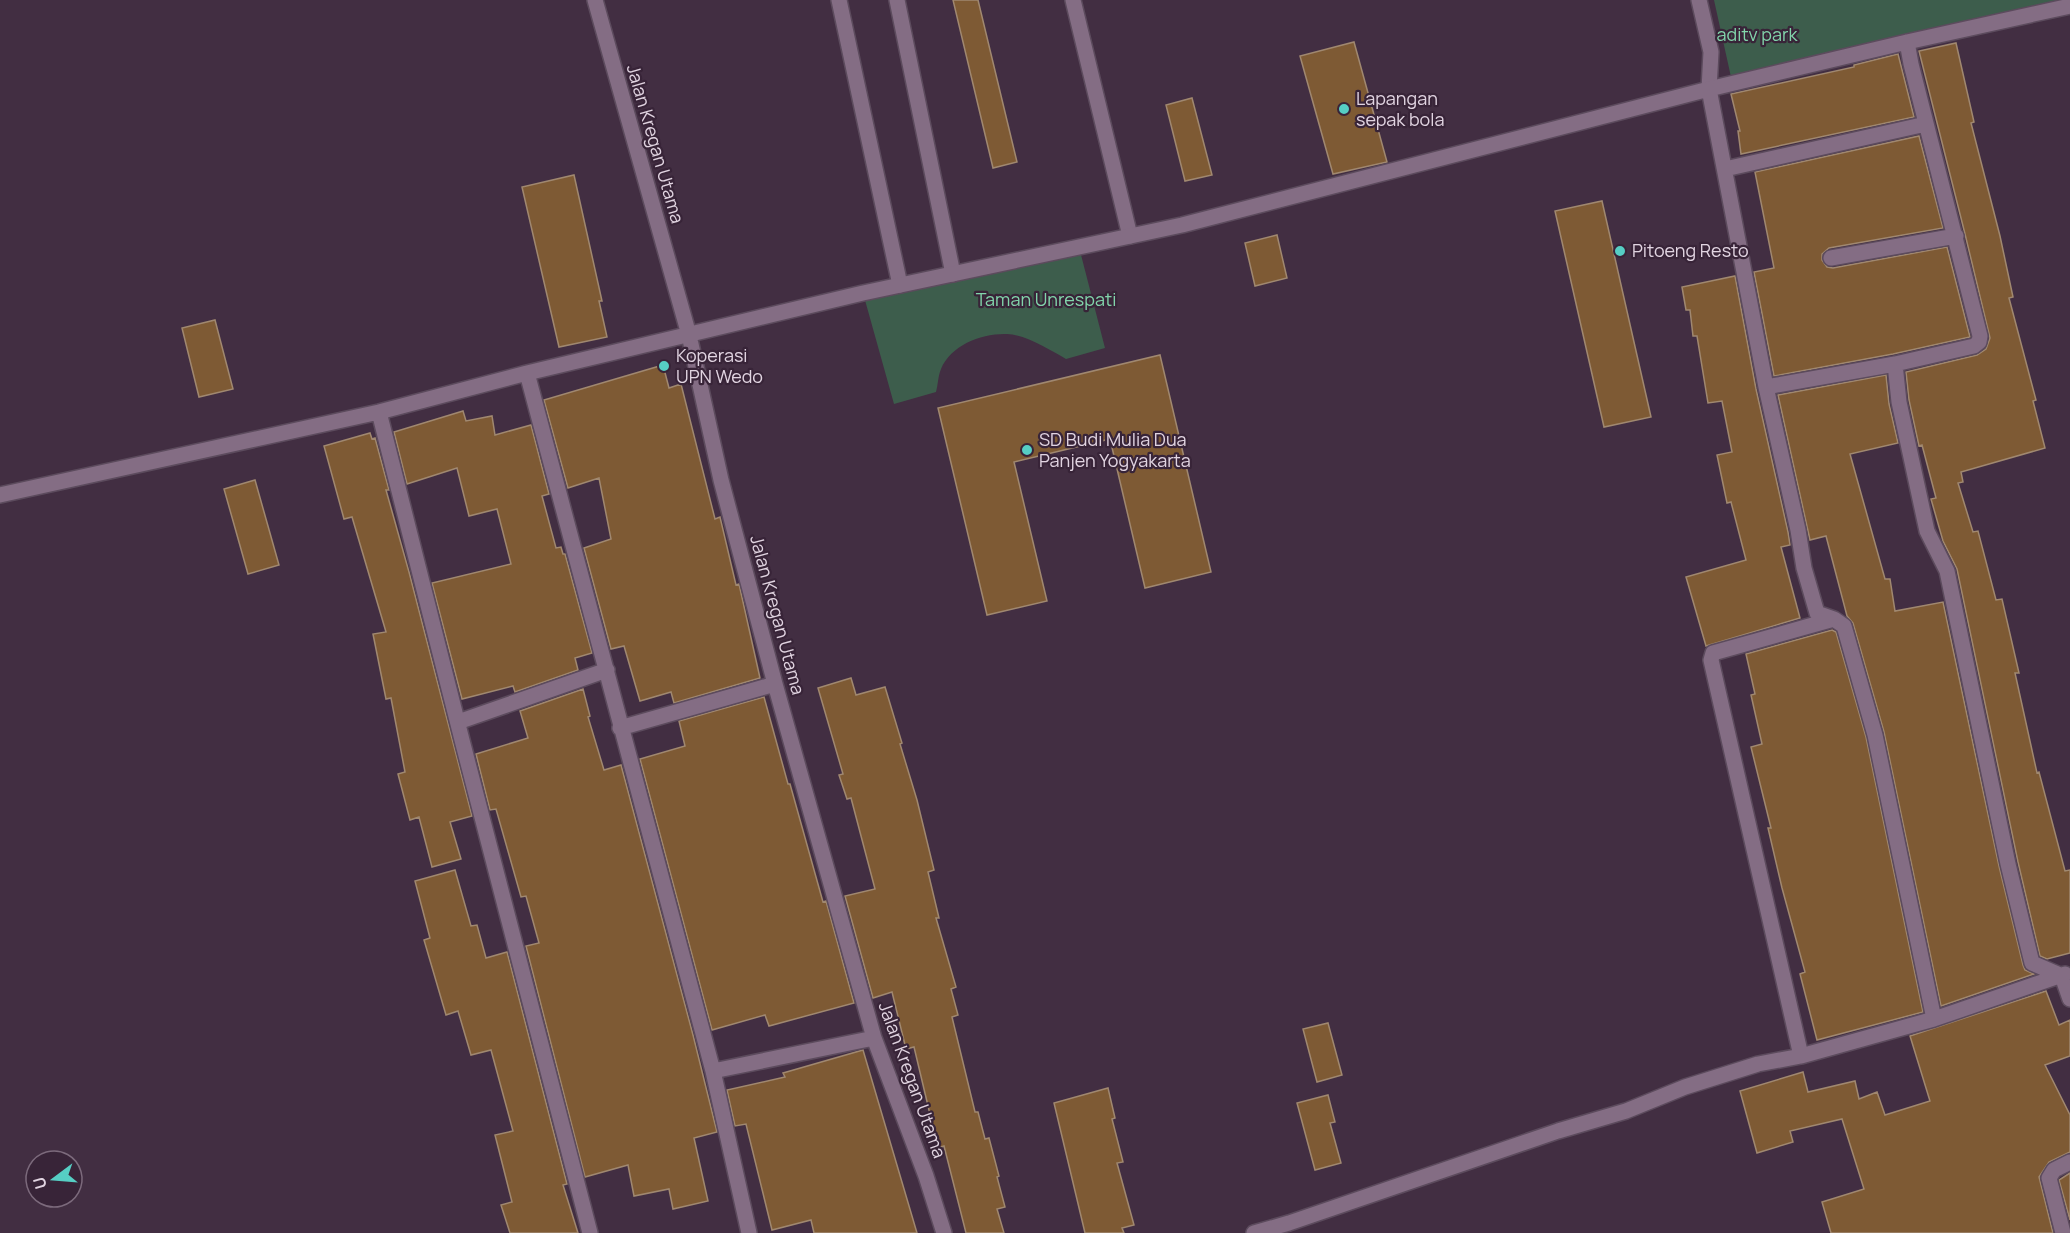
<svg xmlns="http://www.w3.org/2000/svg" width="2070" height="1233" font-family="Manrope,sans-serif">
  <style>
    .green { fill: #3d5d4c }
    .building { fill: #7e5a34; stroke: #a08870; stroke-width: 1.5 }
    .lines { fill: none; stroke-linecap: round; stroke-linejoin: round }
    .service-casing { stroke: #5c4b5d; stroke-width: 18 }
    .minor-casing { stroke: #5c4b5d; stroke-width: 18 }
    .service { stroke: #846d84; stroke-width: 15 }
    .minor { stroke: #846d84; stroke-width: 15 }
    .poi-dot { fill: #56cec4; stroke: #382438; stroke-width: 2 }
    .labels { text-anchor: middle; stroke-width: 4.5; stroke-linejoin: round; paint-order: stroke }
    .park-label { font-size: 18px; fill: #82d5ab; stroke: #382438 }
    .poi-label { font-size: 18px; fill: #e1d4e1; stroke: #382438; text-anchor: start }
    .street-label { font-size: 18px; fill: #e1d4e1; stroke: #382438 }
  </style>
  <rect width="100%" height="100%" fill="#422e42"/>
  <!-- green -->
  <path class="green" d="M 1714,0 L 2067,0 L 1731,77 Z
    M 1079,247 L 1105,348 L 1066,359 C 1050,350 1026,335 1007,334 C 982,333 951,345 941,369 C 938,376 938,385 936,392 L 894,404 L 863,293 Z"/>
  <!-- building -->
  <path class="building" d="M 953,0 L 978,0 L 1017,162 L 993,168 Z
    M 1354,42 L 1387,162 L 1333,174 L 1300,56 Z
    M 1956,43 L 1974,122 L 1971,123 L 2000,236 L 2013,297 L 2009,298 L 2036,400 L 2033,401 L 2045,448 L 1961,472 L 1963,482 L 1958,483 L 1973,532 L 1978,531 L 1996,600 L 2002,599 L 2019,673 L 2015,673 L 2037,773 L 2039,772 L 2065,871 L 2070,870 L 2070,953 L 2047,959 L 2040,956 L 2018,862 L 1957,569 L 1943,541 L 1931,499 L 1936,498 L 1922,445 L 1919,446 L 1909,400 L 1906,372 L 1977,355 L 1986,349 L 1990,338 L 1965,234 L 1919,51 Z
    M 1898,54 L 1914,117 L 1741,154 L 1738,131 L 1740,131 L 1731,94 L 1854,67 L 1854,65 Z
    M 1192,98 L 1212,175 L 1185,181 L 1166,105 Z
    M 1919,136 L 1943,228 L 1829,248 L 1822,254 L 1822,260 L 1827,267 L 1833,268 L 1947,247 L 1970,337 L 1893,354 L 1774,376 L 1754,272 L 1774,268 L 1755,172 Z
    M 574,175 L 602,301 L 599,301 L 607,337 L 559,347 L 522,187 Z
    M 1602,201 L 1651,417 L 1604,427 L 1555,211 Z
    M 1277,235 L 1287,278 L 1255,286 L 1245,243 Z
    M 1735,276 L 1756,389 L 1788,532 L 1790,545 L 1781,547 L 1800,618 L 1706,646 L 1686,577 L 1746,560 L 1731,502 L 1727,503 L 1717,455 L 1732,452 L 1722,401 L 1708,403 L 1697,336 L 1693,336 L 1690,310 L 1686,310 L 1682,287 Z
    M 215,320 L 233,389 L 199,397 L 182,328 Z
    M 1160,355 L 1211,572 L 1145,588 L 1110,439 L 1014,462 L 1047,601 L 987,615 L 938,408 Z
    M 663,365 L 669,388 L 681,384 L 715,519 L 720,517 L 736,585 L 739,584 L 760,678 L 674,703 L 671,692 L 640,701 L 624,646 L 611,649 L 584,548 L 611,539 L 599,478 L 568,488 L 544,400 Z
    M 1886,375 L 1889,404 L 1898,443 L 1850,454 L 1885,579 L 1890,579 L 1895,611 L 1943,602 L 1999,866 L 2023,965 L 2025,970 L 2034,974 L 1941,1006 L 1884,732 L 1853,623 L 1847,616 L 1826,536 L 1810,540 L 1778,395 Z
    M 463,411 L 466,421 L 492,416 L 495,435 L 531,425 L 549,494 L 542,496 L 556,548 L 561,547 L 563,554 L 565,554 L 592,653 L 575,658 L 578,670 L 515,692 L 513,686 L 462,699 L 432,583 L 511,564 L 497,509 L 469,516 L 457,468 L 407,484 L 394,432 Z
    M 370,433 L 372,439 L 375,438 L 389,490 L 386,490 L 409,572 L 472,816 L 450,822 L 461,859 L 432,867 L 419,817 L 410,820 L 398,774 L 405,772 L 391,698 L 386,699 L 373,634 L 386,632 L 352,517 L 344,519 L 324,446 Z
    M 255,480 L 279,565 L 248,574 L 224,489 Z
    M 1832,630 L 1836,632 L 1866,737 L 1923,1012 L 1817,1040 L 1800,974 L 1805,972 L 1782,888 L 1768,828 L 1771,828 L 1751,747 L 1762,744 L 1751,695 L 1755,694 L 1746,654 Z
    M 851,678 L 856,695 L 885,687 L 902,743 L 900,744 L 917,800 L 934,870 L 928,872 L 939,918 L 936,918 L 956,987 L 951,989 L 958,1015 L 952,1017 L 975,1112 L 978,1112 L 985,1139 L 989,1138 L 999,1176 L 997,1177 L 1005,1207 L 997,1209 L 1004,1233 L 966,1233 L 944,1146 L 938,1148 L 914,1047 L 906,1049 L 892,992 L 873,998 L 845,896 L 875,889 L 851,798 L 847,799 L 839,775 L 843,774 L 818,688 Z
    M 583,689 L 590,716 L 588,717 L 604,770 L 621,765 L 693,1035 L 717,1132 L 694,1138 L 708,1201 L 673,1209 L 669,1189 L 634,1196 L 628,1165 L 585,1177 L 526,946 L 539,943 L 526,896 L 521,897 L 496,809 L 490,810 L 476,754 L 528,738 L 520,711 Z
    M 764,697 L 788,784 L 790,784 L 823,902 L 826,901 L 854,1003 L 769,1026 L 765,1015 L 712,1030 L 640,759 L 685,746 L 679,721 Z
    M 455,870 L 471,926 L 477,925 L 486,958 L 507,952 L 567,1184 L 563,1185 L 578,1233 L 510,1233 L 501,1205 L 512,1202 L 495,1135 L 513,1131 L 491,1050 L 471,1055 L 458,1011 L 446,1015 L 424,940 L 430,938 L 415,881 Z
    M 2046,991 L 2059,1025 L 2070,1020 L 2070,1056 L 2045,1065 L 2070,1115 L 2070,1152 L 2049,1162 L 2039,1177 L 2053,1233 L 1831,1233 L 1822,1202 L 1864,1189 L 1842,1119 L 1790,1131 L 1793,1142 L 1757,1153 L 1740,1091 L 1803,1072 L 1808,1092 L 1855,1081 L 1859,1099 L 1877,1092 L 1885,1115 L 1930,1101 L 1910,1036 Z
    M 1328,1023 L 1342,1075 L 1317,1082 L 1303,1029 Z
    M 863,1050 L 917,1233 L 814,1233 L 811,1220 L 772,1230 L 746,1124 L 735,1126 L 727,1090 L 785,1077 L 783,1073 Z
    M 1108,1088 L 1115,1118 L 1112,1119 L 1123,1162 L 1117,1163 L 1134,1225 L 1122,1228 L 1124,1233 L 1085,1233 L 1054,1103 Z
    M 1328,1095 L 1335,1122 L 1330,1123 L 1341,1163 L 1315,1170 L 1297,1103 Z
    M 2070,1173 L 2070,1220 L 2059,1180 Z"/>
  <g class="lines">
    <defs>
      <path id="service" d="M 839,0 L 900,285
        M 897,0 L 953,274
        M 1073,0 L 1130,236
        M 1699,0 L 1711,52 L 1709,89"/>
      <path id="minor" d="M 595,0 L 689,335 L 721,480 L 775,684 L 874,1038 L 926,1176 L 944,1233
        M 1907,42 L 1911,64 L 1980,336 L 1979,342 L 1974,346 L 1895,364 L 1899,402 L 1927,531 L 1947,571 L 2008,864 L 2032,963 L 2062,976 L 2070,999
        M 1709,89 L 1766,387 L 1798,530 L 1804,568 L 1817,613 L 1834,619 L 1844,626 L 1875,735 L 1934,1019
        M 1725,169 L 1926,124
        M 1831,258 L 1956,236
        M 527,373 L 713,1071 L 749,1233
        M 1766,387 L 1895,364
        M 379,412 L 463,744 L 590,1233
        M 0,495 L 379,412 L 527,373 L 863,293 L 1182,225 L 1709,89 L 1907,42 L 2070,6
        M 458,722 L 607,670
        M 620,728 L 775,684
        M 1801,1056 L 1711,660 L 1713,653 L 1834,619
        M 713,1071 L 874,1038
        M 1254,1233 L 1289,1223 L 1558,1131 L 1626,1111 L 1685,1087 L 1758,1064 L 1801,1056 L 1934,1019 L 2065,974
        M 2063,1233 L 2049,1178 L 2054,1170 L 2070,1162"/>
    </defs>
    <!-- service casing -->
    <use href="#service" class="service-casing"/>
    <!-- minor casing -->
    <use href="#minor" class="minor-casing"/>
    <!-- service -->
    <use href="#service" class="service"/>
    <!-- minor -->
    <use href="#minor" class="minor"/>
  </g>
  <!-- markers -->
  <g class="poi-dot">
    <circle cx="1344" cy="109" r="6"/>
    <circle cx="1620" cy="251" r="6"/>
    <circle cx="664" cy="366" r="6"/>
    <circle cx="1027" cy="450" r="6"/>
  </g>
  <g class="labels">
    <!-- park labels -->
    <g class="park-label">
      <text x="1757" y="41">aditv park</text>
      <text x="1046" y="306">Taman Unrespati</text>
    </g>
    <!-- poi labels -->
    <g class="poi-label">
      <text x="1356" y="105">Lapangan<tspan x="1356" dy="21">sepak bola</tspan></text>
      <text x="1632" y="257">Pitoeng Resto</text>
      <text x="676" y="362">Koperasi<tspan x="676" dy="21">UPN Wedo</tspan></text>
      <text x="1039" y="446">SD Budi Mulia Dua<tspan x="1039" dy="21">Panjen Yogyakarta</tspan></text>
    </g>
    <!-- street labels -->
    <g class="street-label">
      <text transform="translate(655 144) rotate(74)" y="6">Jalan Kregan Utama</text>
      <text transform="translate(777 615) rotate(75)" y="6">Jalan Kregan Utama</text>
      <text transform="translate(912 1080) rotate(70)" y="6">Jalan Kregan Utama</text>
    </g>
  </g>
  <!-- north arrow -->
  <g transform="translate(54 1179) rotate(254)"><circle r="28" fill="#382438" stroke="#7c6a7c" stroke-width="1.5"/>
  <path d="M0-4.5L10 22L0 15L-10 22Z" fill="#56cec4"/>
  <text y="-9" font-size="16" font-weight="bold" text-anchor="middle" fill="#e1d4e1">U</text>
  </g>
</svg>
